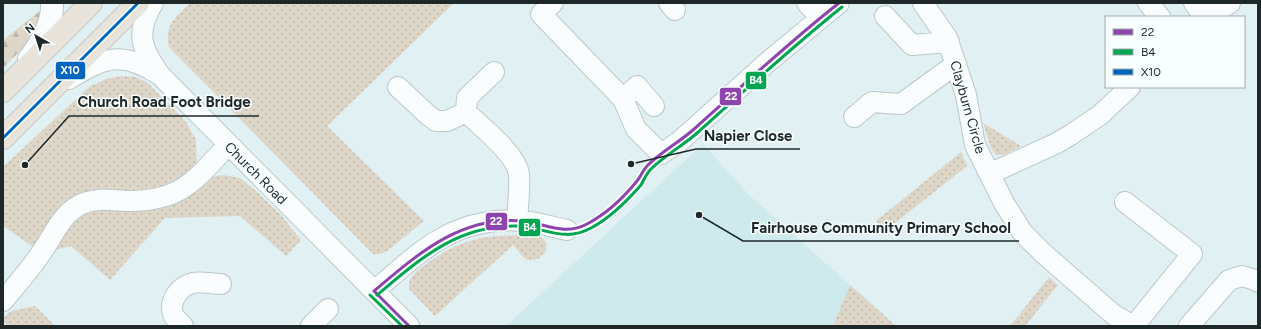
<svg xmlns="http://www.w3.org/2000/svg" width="1261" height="329" font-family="Figtree,sans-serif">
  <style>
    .built { fill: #cfeaec }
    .grass { fill: url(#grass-dots) }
    .forest { fill: url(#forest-firs) }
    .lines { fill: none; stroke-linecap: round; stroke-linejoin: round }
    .minor-casing { stroke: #bcc8c9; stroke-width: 22 }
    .tertiary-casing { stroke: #bcc8c9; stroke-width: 24 }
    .primary-casing { stroke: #c3cacb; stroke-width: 24 }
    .minor { stroke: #fafdfd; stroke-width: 20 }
    .tertiary { stroke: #fafdfd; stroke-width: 22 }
    .primary { stroke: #e9e4db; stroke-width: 22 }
    .bus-1-casing { stroke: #f9ffff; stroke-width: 6 }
    .bus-2-casing { stroke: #f9ffff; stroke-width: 6 }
    .bus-3-casing { stroke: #f9ffff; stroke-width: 6 }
    .bus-1 { stroke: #8e44ad; stroke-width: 3 }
    .bus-2 { stroke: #00a651; stroke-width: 3 }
    .bus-3 { stroke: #0065bd; stroke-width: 3 }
    .labels { text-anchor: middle; stroke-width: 3; stroke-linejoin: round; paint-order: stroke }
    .street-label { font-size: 14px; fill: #1e2828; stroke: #f9ffff }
    .leader { fill: none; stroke: #1e2828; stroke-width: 1.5 }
    .callout-dot { fill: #1e2828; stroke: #f9ffff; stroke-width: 1.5 }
    .callout-label { font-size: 15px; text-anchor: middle; font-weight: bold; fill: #1e2828; stroke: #f9ffff; stroke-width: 3; stroke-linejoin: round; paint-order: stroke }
    .line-badge { stroke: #f9ffff; stroke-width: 1.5 }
    .badge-label { font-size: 11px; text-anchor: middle; font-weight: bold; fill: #fff }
  </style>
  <defs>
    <pattern id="grass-dots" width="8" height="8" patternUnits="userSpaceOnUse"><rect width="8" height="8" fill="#ded6c8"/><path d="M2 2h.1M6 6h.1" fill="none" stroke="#beb8ac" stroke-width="1.8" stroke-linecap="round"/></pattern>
    <pattern id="forest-firs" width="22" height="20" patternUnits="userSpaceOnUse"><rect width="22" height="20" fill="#ded6c8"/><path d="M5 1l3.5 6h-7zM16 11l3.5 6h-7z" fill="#beb8ac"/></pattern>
  </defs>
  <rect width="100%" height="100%" fill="#e1f0f2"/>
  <!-- built -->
  <path class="built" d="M 703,144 L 748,194 L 896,326 L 506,326 Z"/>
  <!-- grass -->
  <path class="grass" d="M 190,3 L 454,3 L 327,126 L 424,221 L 387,251 L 380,254 L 373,254 L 169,47 C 164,25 176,17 190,3 Z
    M 122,76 L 136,77 L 149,84 L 186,122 L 196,140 L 197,170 L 204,178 L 223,175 L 240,178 L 256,191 L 281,215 L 301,240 L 286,256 L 240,216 L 165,218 L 110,280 L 71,246 L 42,253 L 3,226 L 3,167 L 89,87 L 106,79 Z
    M 983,123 L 1021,146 L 1006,154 L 996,155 L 991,148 Z
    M 961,152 L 967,166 L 885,231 L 876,221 Z
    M 536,235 C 560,244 537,266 526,259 C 521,256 517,249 513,245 L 435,316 L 409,289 C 408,276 416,272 425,265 C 464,236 489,235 536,235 Z
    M 1049,277 L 1058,285 L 1025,326 L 1010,326 Z
    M 850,285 L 896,326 L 833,326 Z
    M 35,306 L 55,326 L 8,326 L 3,321 L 3,318 L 11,311 Z"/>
  <!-- forest -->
  <path class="forest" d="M 46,6 L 31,40 L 3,68 L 3,40 Z"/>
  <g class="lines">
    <defs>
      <path id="minor" d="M 153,3 C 135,33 141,48 160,75 L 409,326
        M 553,3 L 541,14 L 623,99 L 636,129 L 661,154 L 680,141 L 769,61 L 839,3
        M 669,3 L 675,10
        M 807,3 L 820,18
        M 923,3 L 947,38 L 966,95 L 975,145 L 1004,203 L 1023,233 L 1044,254 L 1114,315 L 1133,326
        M 1148,3 L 1160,17
        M 1194,3 L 1204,17
        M 885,16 L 912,45 L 949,42
        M 1206,17 L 1230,3
        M 69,79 C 103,58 121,50 158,74
        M 398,87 L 428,115 L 436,121 L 447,121 L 466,112 C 481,127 516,153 519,174 C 520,187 518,207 517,221
        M 623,99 L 637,86 L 654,106
        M 466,112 L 467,98 L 494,72
        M 854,117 L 872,102 L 901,104 L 956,64
        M 987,170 L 998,170 L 1057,143 L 1072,134 L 1100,115 L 1130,87
        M 1125,202 L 1192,254 L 1134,326
        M 374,291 C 396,273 417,252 442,238 C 468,223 502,217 531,222 C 544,224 556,228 567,230
        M 3,301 C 16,285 30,270 41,253 C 53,237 60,216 78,206 C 93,197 110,200 126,201 C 181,202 194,181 228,145
        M 183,326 C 180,323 175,319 173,314 C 169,301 179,286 193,283 C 201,281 212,284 221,284
        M 311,326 L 328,309
        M 1189,326 L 1229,280 L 1242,276 L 1255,280 L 1258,282"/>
      <path id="tertiary" d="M 29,59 C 41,43 53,24 52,3"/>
      <path id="primary" d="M 3,91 L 91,3
        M 3,138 L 138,3"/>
    </defs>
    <!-- minor casing -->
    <use href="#minor" class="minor-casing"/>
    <!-- tertiary casing -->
    <use href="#tertiary" class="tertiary-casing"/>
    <!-- primary casing -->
    <use href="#primary" class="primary-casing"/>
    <!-- minor -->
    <use href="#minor" class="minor"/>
    <!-- tertiary -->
    <use href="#tertiary" class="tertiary"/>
    <!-- primary -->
    <use href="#primary" class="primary"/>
    <defs>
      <path id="bus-1" d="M 374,291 C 418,254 461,215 523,221 C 546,224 565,236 587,224 C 606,214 624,197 637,181 C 641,176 643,170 647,166 C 661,152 678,143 693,130 C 741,87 788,43 839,3
        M 374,291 L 409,326"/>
      <path id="bus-2" d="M 370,295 L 402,326
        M 377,295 C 420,259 457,225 517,226 C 544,227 564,243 591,228 C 610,218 627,201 641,185 C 644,180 646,174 651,169 C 664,156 682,146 696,134 C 744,91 792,47 842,7"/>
      <path id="bus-3" d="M 3,138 L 138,3"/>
    </defs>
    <!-- bus-1 casing -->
    <use href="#bus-1" class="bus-1-casing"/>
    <!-- bus-2 casing -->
    <use href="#bus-2" class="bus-2-casing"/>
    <!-- bus-3 casing -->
    <use href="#bus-3" class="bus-3-casing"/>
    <!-- bus-1 -->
    <use href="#bus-1" class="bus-1"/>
    <!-- bus-2 -->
    <use href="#bus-2" class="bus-2"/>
    <!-- bus-3 -->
    <use href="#bus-3" class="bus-3"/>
  </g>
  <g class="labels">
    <!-- street labels -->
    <g class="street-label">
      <text transform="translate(968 107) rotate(74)" y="5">Clayburn Circle</text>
      <text transform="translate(256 173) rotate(45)" y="5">Church Road</text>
    </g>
  </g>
  <!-- callouts -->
  <path class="leader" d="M25 165L69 116H259M631 164L696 149H800M699 215L743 241H1019"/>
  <g class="callout-dot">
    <circle cx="25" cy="165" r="4"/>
    <circle cx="631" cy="164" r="4"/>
    <circle cx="699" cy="215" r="4"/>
  </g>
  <g class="callout-label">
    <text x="164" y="107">Church Road Foot Bridge</text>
    <text x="748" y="141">Napier Close</text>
    <text x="881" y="233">Fairhouse Community Primary School</text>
  </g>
  <g class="line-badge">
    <rect x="55" y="61" width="31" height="19" rx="4" fill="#0065bd"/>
    <rect x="745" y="71" width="22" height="19" rx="4" fill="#00a651"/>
    <rect x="719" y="87" width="23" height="19" rx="4" fill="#8e44ad"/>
    <rect x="485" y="212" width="23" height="19" rx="4" fill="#8e44ad"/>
    <rect x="518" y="218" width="23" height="19" rx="4" fill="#00a651"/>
  </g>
  <g class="badge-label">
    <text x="70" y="74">X10</text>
    <text x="756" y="84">B4</text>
    <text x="731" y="100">22</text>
    <text x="496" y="225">22</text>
    <text x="530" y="231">B4</text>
  </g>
  <!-- border -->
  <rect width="1261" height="329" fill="none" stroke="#1e2828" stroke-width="8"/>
  <!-- legend -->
  <rect x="1105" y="16" width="140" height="72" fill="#f9ffff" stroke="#a1a9a9"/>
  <rect x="1113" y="29" width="20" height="6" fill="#8e44ad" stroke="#a1a9a9"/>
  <text x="1141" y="36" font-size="12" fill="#1e2828">22</text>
  <rect x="1113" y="49" width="20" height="6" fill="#00a651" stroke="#a1a9a9"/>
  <text x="1141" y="56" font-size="12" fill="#1e2828">B4</text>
  <rect x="1113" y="69" width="20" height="6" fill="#0065bd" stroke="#a1a9a9"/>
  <text x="1141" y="76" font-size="12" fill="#1e2828">X10</text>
  <!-- north arrow -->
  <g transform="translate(36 36) rotate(321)" stroke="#f9ffff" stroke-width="3" paint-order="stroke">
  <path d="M0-3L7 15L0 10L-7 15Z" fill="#1e2828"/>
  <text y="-6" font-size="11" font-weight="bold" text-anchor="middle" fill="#1e2828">N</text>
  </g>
</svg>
